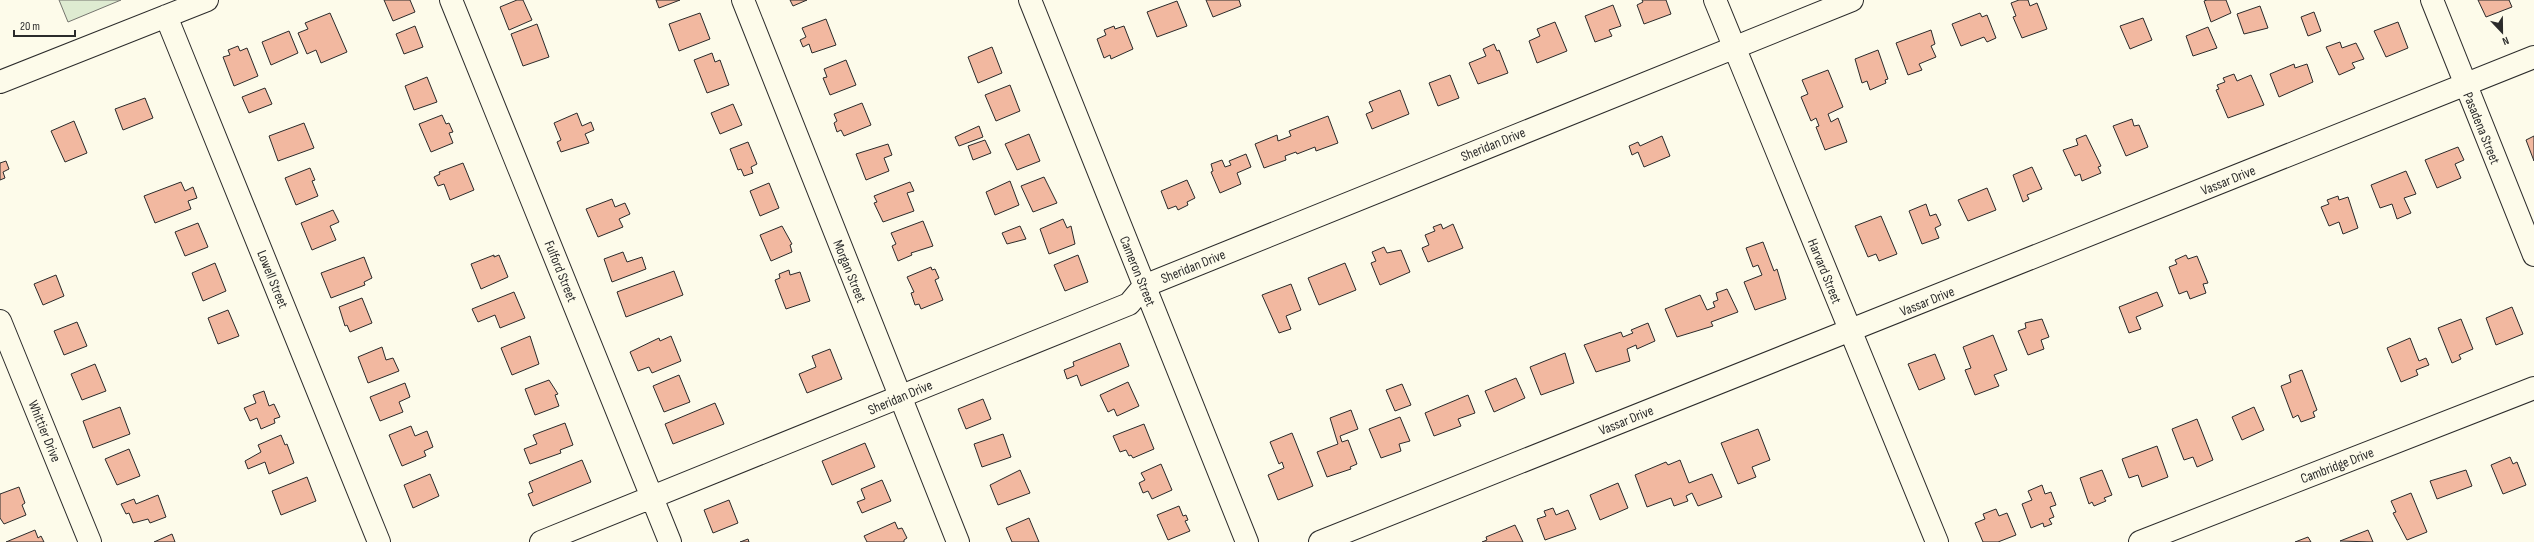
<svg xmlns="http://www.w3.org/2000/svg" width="2534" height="542" font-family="'Sofia Sans Condensed',sans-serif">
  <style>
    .green { fill: #deebd1; stroke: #74746e }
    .building { fill: #f2b8a0; stroke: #2b2b2b }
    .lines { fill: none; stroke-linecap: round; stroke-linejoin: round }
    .minor-casing { stroke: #2b2b2b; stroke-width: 24 }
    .minor { stroke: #fdfbea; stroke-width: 22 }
    .labels { text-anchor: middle; stroke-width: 3; stroke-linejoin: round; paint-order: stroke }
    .street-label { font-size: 14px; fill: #2b2b2b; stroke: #fdfbea }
  </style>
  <rect width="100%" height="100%" fill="#fdfbea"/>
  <!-- green -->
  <path class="green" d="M 59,0 L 121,0 L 68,22 Z"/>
  <!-- building -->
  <path class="building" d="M 384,0 L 410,0 L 415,12 L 393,21 Z
    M 517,0 L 523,0 L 532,20 L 509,30 L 500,7 Z
    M 656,0 L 680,0 L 659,8 Z
    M 790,0 L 807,0 L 793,6 Z
    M 1206,0 L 1239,0 L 1241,6 L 1213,17 Z
    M 1642,0 L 1666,0 L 1671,14 L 1644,24 L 1637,5 L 1643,2 Z
    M 2019,0 L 2028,0 L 2030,6 L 2037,3 L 2047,29 L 2022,38 L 2013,17 L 2016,16 L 2011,3 Z
    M 2207,0 L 2226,0 L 2231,13 L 2211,22 L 2204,1 Z
    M 2478,0 L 2509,0 L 2512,7 L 2486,17 Z
    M 1177,1 L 1187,26 L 1157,37 L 1147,12 Z
    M 1613,5 L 1621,26 L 1609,30 L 1612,36 L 1595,42 L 1585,16 Z
    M 2260,6 L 2268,28 L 2244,34 L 2237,14 Z
    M 2314,12 L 2321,31 L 2308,36 L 2301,17 Z
    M 330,13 L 347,52 L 321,63 L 316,50 L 307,54 L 298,33 L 308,29 L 305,23 Z
    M 700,13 L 710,39 L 679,51 L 669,24 Z
    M 1980,13 L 1982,17 L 1987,15 L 1996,38 L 1987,42 L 1984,37 L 1961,46 L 1952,24 Z
    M 2143,18 L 2152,40 L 2130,49 L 2120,26 Z
    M 826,19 L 836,45 L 812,53 L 809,44 L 803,47 L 800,40 L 806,37 L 802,28 Z
    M 1555,22 L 1567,51 L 1537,63 L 1529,41 L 1540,36 L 1537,29 Z
    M 2398,22 L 2408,48 L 2386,57 L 2374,31 Z
    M 537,24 L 549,57 L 523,66 L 511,34 Z
    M 415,26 L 423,47 L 404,54 L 396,34 Z
    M 1114,26 L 1115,29 L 1124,26 L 1133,49 L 1111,59 L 1110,55 L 1104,58 L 1097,39 L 1106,35 L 1104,30 Z
    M 2208,27 L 2217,48 L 2193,56 L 2186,36 Z
    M 1931,30 L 1935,44 L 1931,46 L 1936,57 L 1919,64 L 1922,70 L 1908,75 L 1896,43 Z
    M 289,31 L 298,53 L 271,65 L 262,42 Z
    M 2340,42 L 2342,48 L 2356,43 L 2364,59 L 2352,63 L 2355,68 L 2339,75 L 2326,47 Z
    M 1494,44 L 1497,51 L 1499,50 L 1508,73 L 1478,84 L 1469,63 L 1486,56 L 1483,49 Z
    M 238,46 L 240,51 L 247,48 L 258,76 L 234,86 L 223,57 L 230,55 L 228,50 Z
    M 992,47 L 1002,73 L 978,83 L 968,57 Z
    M 1878,50 L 1888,79 L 1885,80 L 1886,83 L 1870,90 L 1867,81 L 1862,83 L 1855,59 Z
    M 712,53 L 715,62 L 720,60 L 729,85 L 707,93 L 694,60 Z
    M 846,60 L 856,85 L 830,95 L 823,78 L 827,77 L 824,69 Z
    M 2294,64 L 2295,68 L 2307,64 L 2313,82 L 2279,97 L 2270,74 Z
    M 1828,70 L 1843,107 L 1828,114 L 1831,122 L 1838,118 L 1847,142 L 1825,150 L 1816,127 L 1819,126 L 1816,118 L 1811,121 L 1801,97 L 1808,94 L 1802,80 Z
    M 2234,74 L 2237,81 L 2251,75 L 2264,105 L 2228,118 L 2216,90 L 2219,89 L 2217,85 L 2225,82 L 2223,78 Z
    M 1450,75 L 1459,98 L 1438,106 L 1429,83 Z
    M 427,77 L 437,102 L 414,110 L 405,86 Z
    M 1010,85 L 1020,111 L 996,121 L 985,95 Z
    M 265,88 L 272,104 L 249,113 L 242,97 Z
    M 1400,90 L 1409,114 L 1372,129 L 1366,114 L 1373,111 L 1369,102 Z
    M 145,98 L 153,118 L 123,130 L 115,109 Z
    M 862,103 L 871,125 L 844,136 L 841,130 L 837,132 L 834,123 L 837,121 L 834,114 Z
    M 733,104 L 742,125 L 720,134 L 711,113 Z
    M 577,113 L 582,126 L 591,122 L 594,130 L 585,134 L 589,143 L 561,152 L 557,142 L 561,140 L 554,123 Z
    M 442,115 L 446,124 L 449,123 L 453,132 L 449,133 L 453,143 L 431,152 L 419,124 Z
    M 1328,116 L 1338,143 L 1316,151 L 1315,147 L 1297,154 L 1296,152 L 1285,156 L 1286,160 L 1264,168 L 1255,144 L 1277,135 L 1278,141 L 1291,136 L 1289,131 Z
    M 2132,119 L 2134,126 L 2139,125 L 2148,147 L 2126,156 L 2113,126 Z
    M 74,121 L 87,153 L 65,162 L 51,131 Z
    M 304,123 L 314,148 L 278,161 L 269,136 Z
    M 979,126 L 983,137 L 959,146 L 955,137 Z
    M 1029,134 L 1040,161 L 1017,170 L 1005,144 Z
    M 2086,135 L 2101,166 L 2098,167 L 2101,173 L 2082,181 L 2080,174 L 2075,176 L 2063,150 L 2078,145 L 2076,139 Z
    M 1662,136 L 1670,156 L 1644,167 L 1638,152 L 1632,155 L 1629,146 L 1638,142 L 1640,146 Z
    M 2534,136 L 2534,161 L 2526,140 Z
    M 985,140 L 991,153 L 973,160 L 968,146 Z
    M 748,142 L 757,164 L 751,167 L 753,173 L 744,176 L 741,169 L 738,170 L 730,149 Z
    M 888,144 L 892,155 L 884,158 L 889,171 L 866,180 L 856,154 Z
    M 2458,147 L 2464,160 L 2455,164 L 2461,178 L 2437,188 L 2425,160 Z
    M 1246,154 L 1251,167 L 1237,173 L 1241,184 L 1220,193 L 1211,172 L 1213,171 L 1211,164 L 1222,160 L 1225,167 L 1231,165 L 1229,161 Z
    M 6,161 L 9,169 L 3,172 L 5,178 L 0,180 L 0,163 Z
    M 463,163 L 474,190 L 450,200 L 444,184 L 438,186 L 434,177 L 440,174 L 439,172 Z
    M 2032,167 L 2042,189 L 2027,195 L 2029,199 L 2023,202 L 2013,175 Z
    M 310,168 L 315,180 L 312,181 L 318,196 L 296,205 L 285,178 Z
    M 2406,171 L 2416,194 L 2404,198 L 2411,213 L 2397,219 L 2392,204 L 2380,208 L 2371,185 Z
    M 1044,177 L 1057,203 L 1033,212 L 1021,186 Z
    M 1187,180 L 1195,198 L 1187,202 L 1188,205 L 1178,210 L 1176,206 L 1168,209 L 1161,191 Z
    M 1010,181 L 1019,205 L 995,215 L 986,192 Z
    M 181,182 L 185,191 L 193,187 L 197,198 L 188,201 L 191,209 L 155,223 L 144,196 Z
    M 910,182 L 914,191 L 907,193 L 914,211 L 883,222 L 874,203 L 877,202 L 874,196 Z
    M 769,183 L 779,208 L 760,216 L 750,191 Z
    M 1987,188 L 1996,210 L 1968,221 L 1958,200 Z
    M 2338,196 L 2339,200 L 2348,197 L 2358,228 L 2343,234 L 2339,222 L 2329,226 L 2321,207 L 2329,204 L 2327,200 Z
    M 612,199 L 615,207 L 625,203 L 630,214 L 619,219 L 623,227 L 598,237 L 586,209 Z
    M 1926,204 L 1930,216 L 1936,214 L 1941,225 L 1935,228 L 1939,238 L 1922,244 L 1909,211 Z
    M 333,210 L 339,222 L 330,226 L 336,240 L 312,250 L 301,223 Z
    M 1881,216 L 1897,254 L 1879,261 L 1876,254 L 1868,257 L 1855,226 Z
    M 1063,219 L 1067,228 L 1071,226 L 1075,244 L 1049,254 L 1040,229 Z
    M 923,221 L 933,246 L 911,253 L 912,255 L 898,261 L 892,246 L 896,244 L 891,233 Z
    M 198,223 L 208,247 L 185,256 L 175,232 Z
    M 1441,224 L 1443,229 L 1453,224 L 1463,248 L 1428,262 L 1422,248 L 1429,245 L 1425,235 L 1435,231 L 1433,227 Z
    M 782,226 L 792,244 L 790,245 L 792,252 L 771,261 L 760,235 Z
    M 1020,226 L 1026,239 L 1007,244 L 1002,233 Z
    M 1763,242 L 1774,271 L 1777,269 L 1786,299 L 1755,310 L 1744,282 L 1762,275 L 1758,265 L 1753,267 L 1746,248 Z
    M 1384,247 L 1387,253 L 1401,250 L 1410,272 L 1380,285 L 1371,263 L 1376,261 L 1372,252 Z
    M 623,252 L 627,262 L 642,257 L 646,269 L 612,282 L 604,259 Z
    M 494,255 L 494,257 L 499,255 L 508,277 L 481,289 L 471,264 Z
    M 1078,255 L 1088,282 L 1065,291 L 1054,265 Z
    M 2186,255 L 2188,259 L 2197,256 L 2208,283 L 2203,284 L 2206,293 L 2190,299 L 2187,291 L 2179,294 L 2169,267 L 2177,264 L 2175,260 Z
    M 364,257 L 372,278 L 364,282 L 365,285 L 331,298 L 321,273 Z
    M 215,263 L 226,291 L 203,301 L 192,273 Z
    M 1345,263 L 1356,290 L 1319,305 L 1308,278 Z
    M 931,267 L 932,270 L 935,269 L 939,278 L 935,280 L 943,300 L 921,309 L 919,304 L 915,305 L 911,293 L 914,292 L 907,277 Z
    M 789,270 L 790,275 L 800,272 L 810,301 L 786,309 L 775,280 L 780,278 L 779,274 Z
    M 674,271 L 683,295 L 626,317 L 617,292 Z
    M 56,275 L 64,296 L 43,305 L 34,284 Z
    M 1291,284 L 1301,310 L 1286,316 L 1291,329 L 1279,333 L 1262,295 Z
    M 1727,289 L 1738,312 L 1711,322 L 1713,326 L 1677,337 L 1665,309 L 1700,295 L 1707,310 L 1715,307 L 1713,302 L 1718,300 L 1716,293 Z
    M 514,292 L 525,318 L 500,328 L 495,315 L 478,322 L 472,309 Z
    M 2157,292 L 2163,306 L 2136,317 L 2141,329 L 2129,333 L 2119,307 Z
    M 362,298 L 372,323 L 350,332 L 347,325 L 345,326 L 339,307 Z
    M 2512,307 L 2523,334 L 2496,345 L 2486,318 Z
    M 228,310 L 239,336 L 218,344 L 208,318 Z
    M 2042,319 L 2049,337 L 2041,340 L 2044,349 L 2028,355 L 2018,331 L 2026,328 L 2025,323 Z
    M 2461,319 L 2473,349 L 2459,355 L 2461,359 L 2452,363 L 2438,328 Z
    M 77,322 L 87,346 L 64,355 L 54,331 Z
    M 1648,323 L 1655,341 L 1637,349 L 1636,345 L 1627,349 L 1630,361 L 1596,372 L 1584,345 L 1621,332 L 1623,337 L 1633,333 L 1631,330 Z
    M 1993,335 L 2007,370 L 1994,375 L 1999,386 L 1975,395 L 1965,370 L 1971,368 L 1963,347 Z
    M 530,336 L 539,364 L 512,375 L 501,348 Z
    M 671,336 L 681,361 L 652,373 L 649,367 L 638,371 L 630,352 L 659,338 L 660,341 Z
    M 2410,338 L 2419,361 L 2426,358 L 2429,365 L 2416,370 L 2418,375 L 2401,382 L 2387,348 Z
    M 1120,343 L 1129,366 L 1081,386 L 1077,375 L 1067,379 L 1064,370 L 1074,366 L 1073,362 Z
    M 382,347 L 386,360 L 393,358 L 399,371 L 368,383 L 358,357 Z
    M 830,349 L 842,379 L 807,393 L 799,374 L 816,367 L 812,356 Z
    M 1565,353 L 1574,383 L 1541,395 L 1530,367 Z
    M 1935,354 L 1945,379 L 1919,390 L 1908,364 Z
    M 95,364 L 106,391 L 82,400 L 71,374 Z
    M 2302,370 L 2317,410 L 2313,412 L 2315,417 L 2301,422 L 2298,415 L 2293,418 L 2281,386 L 2291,382 L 2289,375 Z
    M 679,375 L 690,402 L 664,412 L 653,386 Z
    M 1516,378 L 1525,398 L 1494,412 L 1485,391 Z
    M 549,380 L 558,394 L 555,395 L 559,406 L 535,415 L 525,389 Z
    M 1128,382 L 1139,406 L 1117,416 L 1114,409 L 1108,412 L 1100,395 Z
    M 405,383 L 410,397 L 399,402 L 403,412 L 380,421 L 370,397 Z
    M 1402,384 L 1411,405 L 1395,411 L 1386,390 Z
    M 264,391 L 269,406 L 274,404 L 280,417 L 274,419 L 275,423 L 261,429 L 257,418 L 250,421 L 244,408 L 256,403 L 253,395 Z
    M 1468,395 L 1475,413 L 1458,419 L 1461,426 L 1434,436 L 1425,413 Z
    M 983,399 L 991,419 L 966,429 L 958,409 Z
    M 715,403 L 724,424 L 673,444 L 665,424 Z
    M 120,407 L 130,434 L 93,448 L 83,421 Z
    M 2254,407 L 2264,430 L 2242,440 L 2232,417 Z
    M 1351,410 L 1358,429 L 1340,436 L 1342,442 L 1348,440 L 1357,464 L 1350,467 L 1351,469 L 1327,477 L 1317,452 L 1338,444 L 1330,418 Z
    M 1400,417 L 1410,441 L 1399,444 L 1401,451 L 1381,458 L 1369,429 Z
    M 2197,419 L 2213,460 L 2197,467 L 2193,457 L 2184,460 L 2172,429 Z
    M 565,423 L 573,445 L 560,450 L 561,453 L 530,464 L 524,449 L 537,444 L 533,435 Z
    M 1144,424 L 1154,449 L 1133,458 L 1131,455 L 1129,456 L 1126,450 L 1120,452 L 1113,436 Z
    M 411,426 L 415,436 L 427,431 L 433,447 L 424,451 L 426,456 L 402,466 L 389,435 Z
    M 1758,429 L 1770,460 L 1752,467 L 1756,477 L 1738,484 L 1721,443 Z
    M 1292,433 L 1313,486 L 1278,500 L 1268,475 L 1284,468 L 1282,462 L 1279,464 L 1270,442 Z
    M 1003,434 L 1011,457 L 982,467 L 974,444 Z
    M 281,435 L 285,445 L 287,444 L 294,463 L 269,474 L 265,462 L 248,469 L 245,461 L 261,452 L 258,445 Z
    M 865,443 L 875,467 L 832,485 L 822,461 Z
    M 2157,446 L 2168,477 L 2142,487 L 2138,475 L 2129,478 L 2122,459 Z
    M 129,449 L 140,476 L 117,485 L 105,459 Z
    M 2510,457 L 2513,464 L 2517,462 L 2526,485 L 2503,494 L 2491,465 Z
    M 582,460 L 591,482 L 533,506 L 528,494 L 533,492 L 529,482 Z
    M 1680,460 L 1689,483 L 1712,474 L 1722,497 L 1698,506 L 1692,493 L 1686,496 L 1688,501 L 1674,506 L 1671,498 L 1647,507 L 1635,475 L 1666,462 L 1668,465 Z
    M 1161,464 L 1172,490 L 1152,499 L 1148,491 L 1143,493 L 1139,483 L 1145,480 L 1141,473 Z
    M 1020,470 L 1030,493 L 998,505 L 990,485 Z
    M 2102,470 L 2112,495 L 2104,498 L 2106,501 L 2094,506 L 2092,502 L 2089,504 L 2080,478 Z
    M 2466,470 L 2472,486 L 2437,499 L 2430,481 Z
    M 430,474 L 439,496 L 413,508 L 404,485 Z
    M 307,477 L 316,501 L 281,515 L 272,491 Z
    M 882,480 L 891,501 L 862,513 L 857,502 L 865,499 L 861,489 Z
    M 1618,483 L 1628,508 L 1600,520 L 1590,495 Z
    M 2042,485 L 2045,494 L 2051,492 L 2056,505 L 2050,507 L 2054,517 L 2049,519 L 2052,524 L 2044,527 L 2043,523 L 2031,528 L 2022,504 L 2032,500 L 2028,491 Z
    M 19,487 L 25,503 L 22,505 L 26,515 L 4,524 L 0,518 L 0,494 Z
    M 2411,493 L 2427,532 L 2407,540 L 2393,513 L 2396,512 L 2391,501 Z
    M 158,495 L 166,517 L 150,523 L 148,519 L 133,523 L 129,513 L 126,514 L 121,504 L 134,499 L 136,504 Z
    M 729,500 L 738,523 L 713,533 L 704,510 Z
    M 1179,506 L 1183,516 L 1186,515 L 1188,520 L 1185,521 L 1190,531 L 1168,540 L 1157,515 Z
    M 1553,508 L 1556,515 L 1568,510 L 1576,529 L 1545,540 L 1537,519 L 1546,516 L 1544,511 Z
    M 1996,509 L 1999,516 L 2007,513 L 2016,535 L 1998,542 L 1983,542 L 1975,523 L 1985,519 L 1983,514 Z
    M 1029,518 L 1039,542 L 1012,542 L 1006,528 Z
    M 895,522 L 898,529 L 902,528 L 907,538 L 904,540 L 904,542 L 867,542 L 864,536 Z
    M 1515,525 L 1523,542 L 1482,542 L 1487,540 L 1486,537 Z
    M 35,530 L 38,538 L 41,536 L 44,542 L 6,542 Z
    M 2368,530 L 2373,542 L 2340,541 Z
    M 172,534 L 175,542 L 154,542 Z
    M 2308,537 L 2311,542 L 2295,542 Z
    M 748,539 L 749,542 L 740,542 Z"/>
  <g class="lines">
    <defs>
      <path id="minor" d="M 451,0 L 670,542
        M 743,0 L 958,542
        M 1030,0 L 1247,542
        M 1715,0 L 1937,542
        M 2432,0 L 2534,255
        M 166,16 L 379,542
        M 0,82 L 207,0
        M 0,321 L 90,542
        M 541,542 L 1129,304 L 1144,286 L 1852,0
        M 1320,542 L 2534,57
        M 2140,542 L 2534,388"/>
    </defs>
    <!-- minor casing -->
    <use href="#minor" class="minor-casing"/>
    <!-- minor -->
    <use href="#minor" class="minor"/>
  </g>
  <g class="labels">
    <!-- street labels -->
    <g class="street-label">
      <text transform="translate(2482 128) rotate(68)" y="5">Pasadena Street</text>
      <text transform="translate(1493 144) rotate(-22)" y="5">Sheridan Drive</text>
      <text transform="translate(2228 180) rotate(-22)" y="5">Vassar Drive</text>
      <text transform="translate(1193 266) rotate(-22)" y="5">Sheridan Drive</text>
      <text transform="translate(561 271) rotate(68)" y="5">Fulford Street</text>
      <text transform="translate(850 271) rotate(68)" y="5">Morgan Street</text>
      <text transform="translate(1138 271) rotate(68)" y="5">Cameron Street</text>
      <text transform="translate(1825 271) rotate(68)" y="5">Harvard Street</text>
      <text transform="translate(273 279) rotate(68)" y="5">Lowell Street</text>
      <text transform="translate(1927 301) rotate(-22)" y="5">Vassar Drive</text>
      <text transform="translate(900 397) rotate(-23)" y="5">Sheridan Drive</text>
      <text transform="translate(1626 420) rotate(-22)" y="5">Vassar Drive</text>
      <text transform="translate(45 431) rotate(68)" y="5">Whittier Drive</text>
      <text transform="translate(2337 465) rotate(-21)" y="5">Cambridge Drive</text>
    </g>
  </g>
  <!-- north arrow -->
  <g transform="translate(2502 32) rotate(158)" stroke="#fdfbea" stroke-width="3" paint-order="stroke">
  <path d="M0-3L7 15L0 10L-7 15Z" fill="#2b2b2b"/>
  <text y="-6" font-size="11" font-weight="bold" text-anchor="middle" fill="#2b2b2b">N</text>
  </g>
  <!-- scale -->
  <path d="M14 30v6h61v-6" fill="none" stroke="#2b2b2b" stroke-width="2"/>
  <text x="20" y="30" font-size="12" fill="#2b2b2b" stroke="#fdfbea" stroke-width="3" paint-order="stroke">20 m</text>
</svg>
